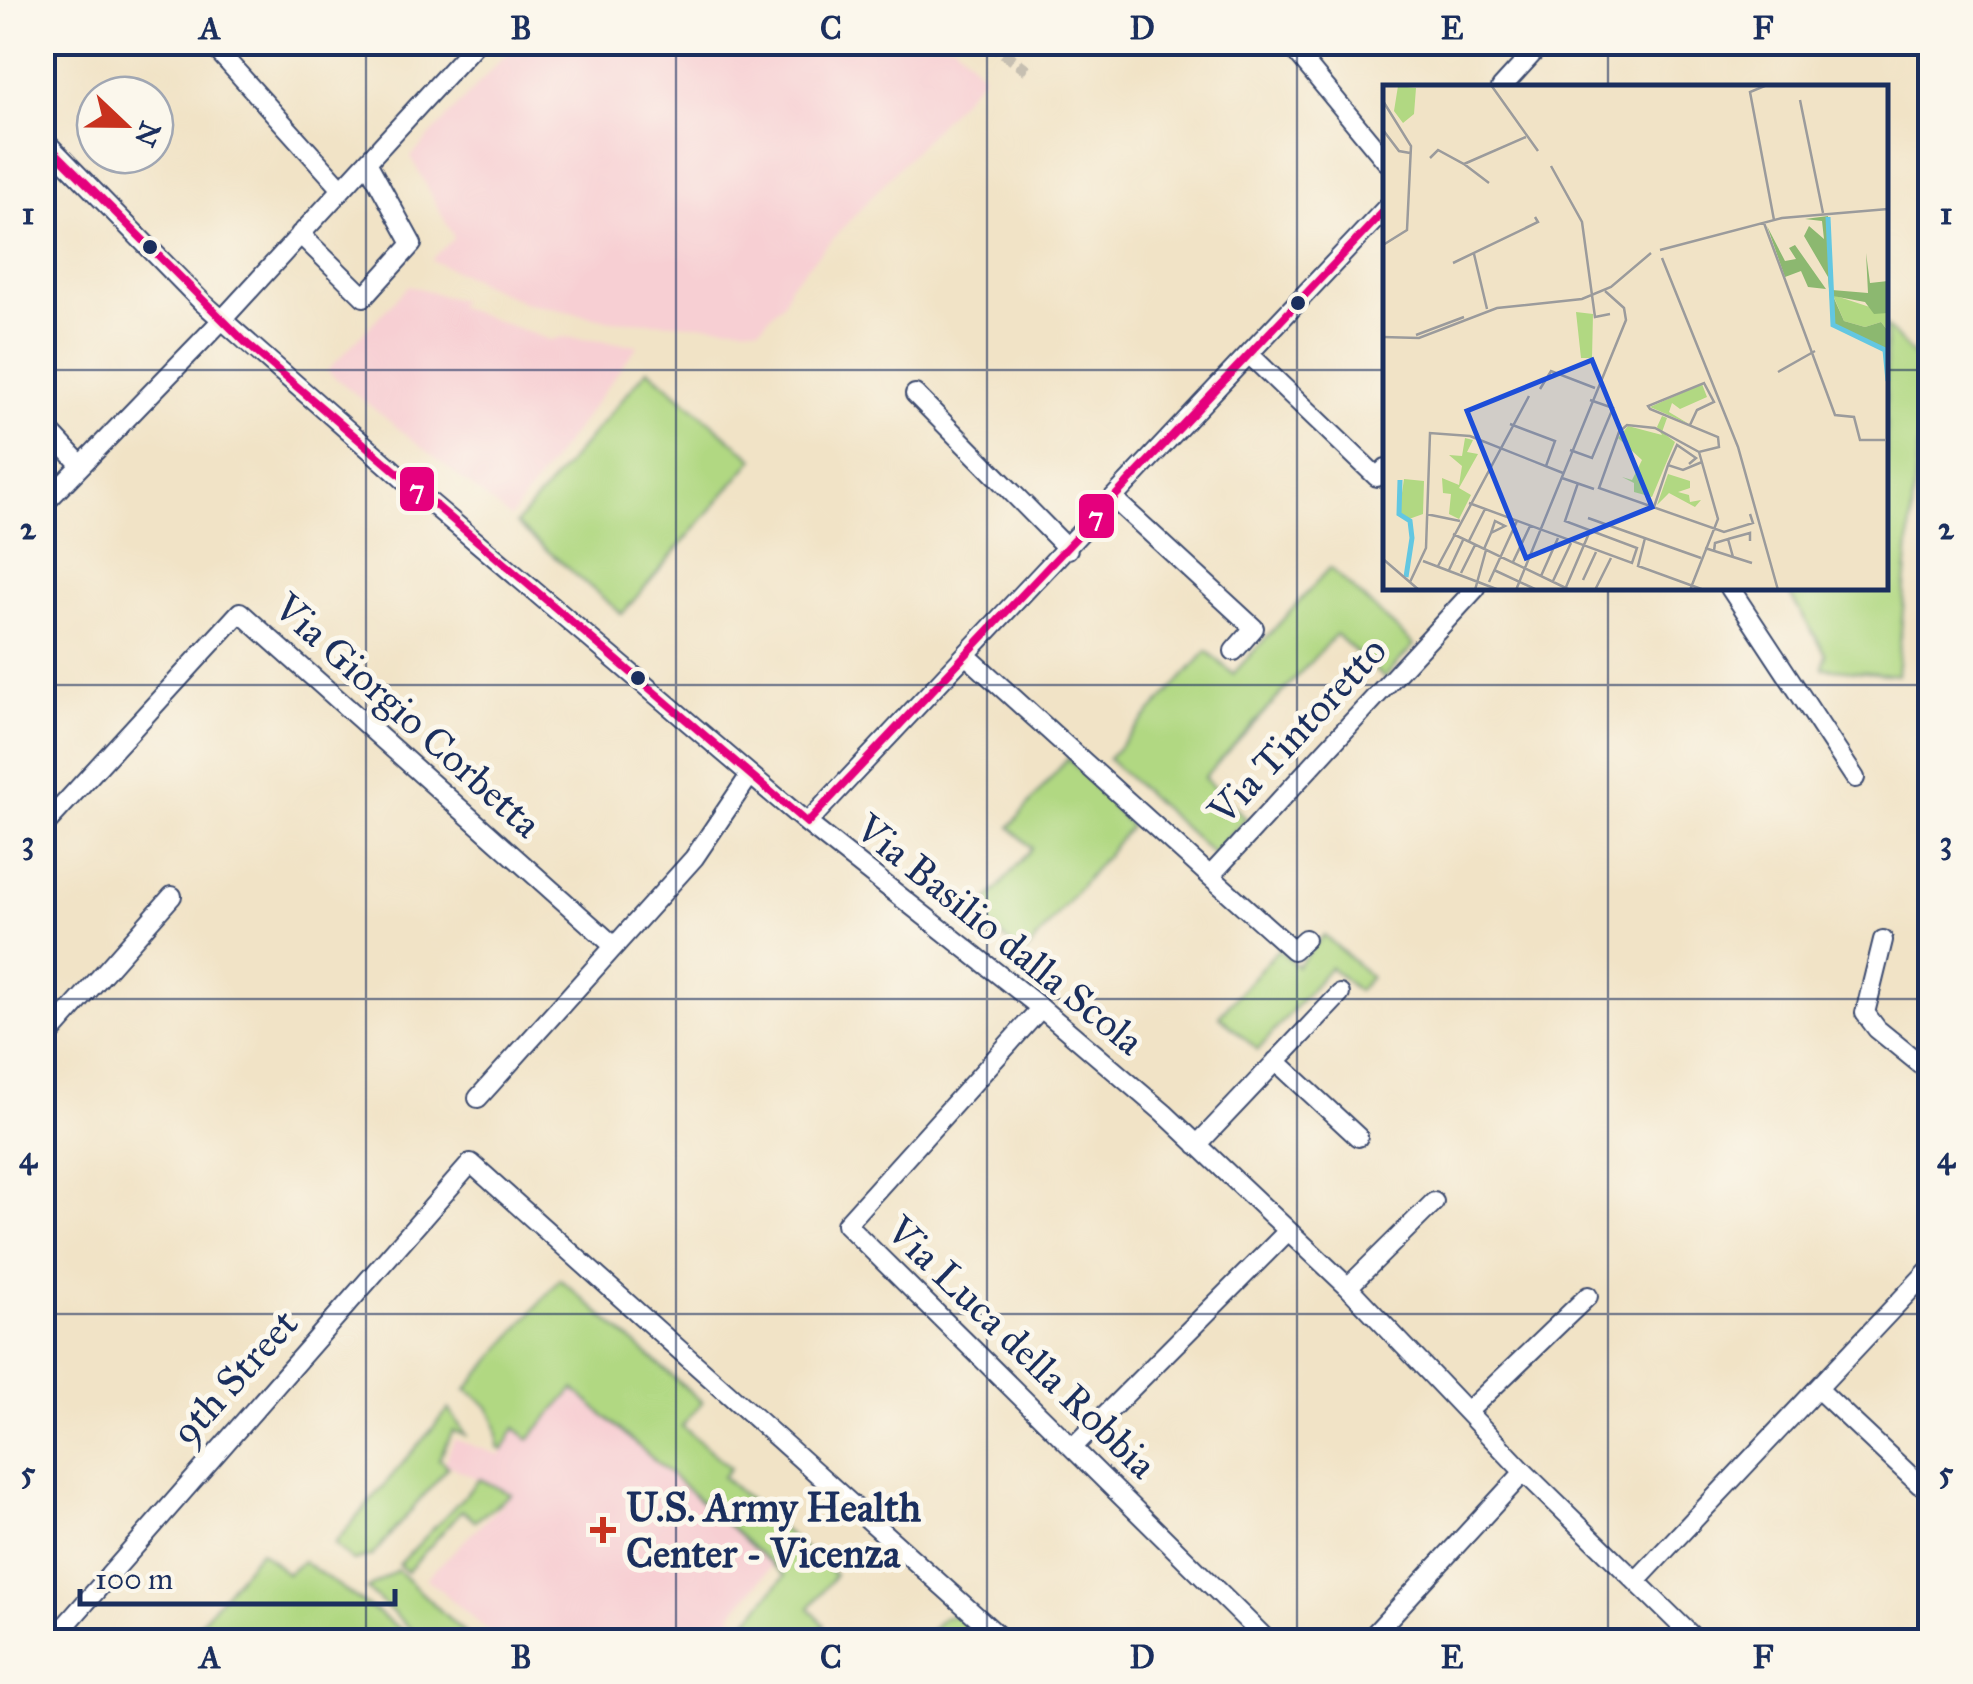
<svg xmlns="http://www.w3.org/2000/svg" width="1973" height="1684" font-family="'IM FELL Great Primer',serif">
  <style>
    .built { fill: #f7cfd3 }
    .green { fill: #b1d882; stroke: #668470; stroke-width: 2.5 }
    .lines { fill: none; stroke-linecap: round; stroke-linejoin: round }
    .pedestrian-tunnel { stroke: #c6bfb1; stroke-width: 12; stroke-dasharray: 12 6; stroke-linecap: butt }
    .minor-casing { stroke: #3b4a6e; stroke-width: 22 }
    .minor { stroke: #fff; stroke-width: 18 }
    .bus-1-casing { stroke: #fbf7ec; stroke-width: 15 }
    .bus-1 { stroke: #e5007d; stroke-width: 8 }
    .grid { fill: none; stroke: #1b2f5e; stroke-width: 2.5; stroke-opacity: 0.55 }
    .bus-dot { fill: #1b2f5e; stroke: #fbf7ec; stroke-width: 4 }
    .poi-dot { fill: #c8321e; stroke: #fbf7ec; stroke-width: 4 }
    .labels { text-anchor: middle; stroke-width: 10; stroke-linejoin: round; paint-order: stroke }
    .street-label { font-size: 40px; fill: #1b2f5e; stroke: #fbf7ec }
    .poi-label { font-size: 40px; font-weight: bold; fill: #1b2f5e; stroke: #fbf7ec; text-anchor: start }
    .inset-river { fill: none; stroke: #63c7e1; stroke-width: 5 }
    .inset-road { fill: none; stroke: #9b9b9c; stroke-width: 2.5 }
    .view { fill: #1d4ed8; fill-opacity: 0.15; stroke: #1d4ed8; stroke-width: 5 }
    .inset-edge { fill: none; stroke: #1b2f5e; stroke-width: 5 }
    .line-badge { stroke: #fbf7ec; stroke-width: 4 }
    .badge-label { font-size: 28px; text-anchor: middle; font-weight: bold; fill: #fff }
    .neatline { fill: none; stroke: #1b2f5e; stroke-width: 4 }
    .grid-label { font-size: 32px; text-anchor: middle; font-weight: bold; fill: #1b2f5e }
  </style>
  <rect width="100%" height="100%" fill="#fbf7ec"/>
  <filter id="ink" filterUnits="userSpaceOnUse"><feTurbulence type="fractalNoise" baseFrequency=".01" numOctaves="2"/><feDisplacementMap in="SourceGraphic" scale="20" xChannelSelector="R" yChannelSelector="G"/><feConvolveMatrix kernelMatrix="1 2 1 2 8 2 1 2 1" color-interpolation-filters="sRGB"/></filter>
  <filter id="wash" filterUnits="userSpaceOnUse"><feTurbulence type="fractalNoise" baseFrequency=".0048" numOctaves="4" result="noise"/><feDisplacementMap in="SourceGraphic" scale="40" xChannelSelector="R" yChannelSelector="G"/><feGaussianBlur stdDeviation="2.25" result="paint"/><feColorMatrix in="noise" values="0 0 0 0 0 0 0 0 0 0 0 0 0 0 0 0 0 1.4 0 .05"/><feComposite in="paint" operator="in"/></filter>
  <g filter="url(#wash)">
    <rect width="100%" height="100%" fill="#f1e3c6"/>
    <!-- built -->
    <path class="built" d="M 516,43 L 954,43 L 984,75 L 790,285 L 784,301 L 760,327 L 608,320 L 523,302 L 431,260 L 454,238 L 411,157 Z
      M 409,285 L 461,301 L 456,306 L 550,340 L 563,337 L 638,345 L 510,518 L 327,371 Z
      M 574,1389 L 772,1566 L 732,1614 L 746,1636 L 739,1642 L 500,1641 L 426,1578 L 511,1495 L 444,1463 L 454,1439 L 500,1455 L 515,1428 L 530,1439 Z"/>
    <!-- green -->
    <path class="green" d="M 1886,326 L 1925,368 L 1897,675 L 1823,668 L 1826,654 L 1786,588 L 1886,588 Z
      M 648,369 L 754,459 L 622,614 L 516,524 Z
      M 1330,568 L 1414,645 L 1384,678 L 1336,634 L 1204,778 L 1246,818 L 1213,854 L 1108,759 L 1207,651 L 1233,674 Z
      M 1068,758 L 1130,826 L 1024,955 L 976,914 L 1032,848 L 1010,827 Z
      M 1324,935 L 1371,977 L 1358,991 L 1330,967 L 1258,1050 L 1219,1016 L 1278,949 L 1297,966 Z
      M 560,1279 L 702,1402 L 682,1426 L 730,1468 L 723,1477 L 835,1575 L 809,1608 L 824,1625 L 810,1641 L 739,1641 L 746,1636 L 741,1628 L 785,1576 L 574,1389 L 529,1439 L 515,1428 L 503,1450 L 498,1448 C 499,1419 491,1403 466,1390 Z
      M 449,1409 L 466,1435 L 453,1431 L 439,1459 L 448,1467 L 372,1556 L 353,1561 L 334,1544 Z
      M 480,1479 L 511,1494 L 475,1521 L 462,1510 L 407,1572 L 399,1565 Z
      M 260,1551 L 287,1574 L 303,1561 L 418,1641 L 185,1641 Z
      M 397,1570 L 473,1641 L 445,1641 L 434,1632 L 423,1640 L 367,1589 Z
      M 956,1615 L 987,1641 L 921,1641 L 943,1618 Z"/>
  </g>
  <g filter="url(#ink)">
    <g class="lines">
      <!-- pedestrian-tunnel -->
      <path class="pedestrian-tunnel" d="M 989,42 L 1027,70"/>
      <defs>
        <path id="minor" d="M 210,42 L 342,189
          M 1288,42 L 1386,161
          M 1501,88 L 1543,42
          M 42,138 L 202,302 L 426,499 L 807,823 L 1041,1008 L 1164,1113 L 1348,1287 L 1524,1472 L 1698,1642
          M 300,234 L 364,297 L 412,244 L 367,162
          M 1250,355 L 1377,477 L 1386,468
          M 915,394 L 1068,549
          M 42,423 L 81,465
          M 1115,500 L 1254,628 L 1234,651
          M 42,506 L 222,320 L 477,42
          M 1730,588 L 1855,778
          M 966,655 L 1210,876 L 1476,588
          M 807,823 L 1386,208
          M 42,828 L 240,612 L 614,946
          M 1210,876 L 1293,950 L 1305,939
          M 1883,940 L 1865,1013 L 1877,1029 L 1930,1072
          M 1041,1008 L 846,1224 L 1269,1642
          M 42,1043 L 172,896
          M 1276,1061 L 1358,1137
          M 478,1098 L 694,858 L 750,775
          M 1197,1145 L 1340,994
          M 1348,1287 L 1434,1202
          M 1818,1389 L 1920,1485
          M 1467,1412 L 1588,1296
          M 1075,1445 L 1287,1232
          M 1637,1580 L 1930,1269
          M 51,1642 L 471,1163 L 1005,1642
          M 1367,1642 L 1524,1472"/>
      </defs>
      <!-- minor casing -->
      <use href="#minor" class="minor-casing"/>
      <!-- minor -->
      <use href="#minor" class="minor"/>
      <defs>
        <path id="bus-1" d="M 42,139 L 246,343 L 807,823
          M 807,823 L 1386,209"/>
      </defs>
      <!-- bus-1 casing -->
      <use href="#bus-1" class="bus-1-casing"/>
      <!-- bus-1 -->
      <use href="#bus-1" class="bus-1"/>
    </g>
  </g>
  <!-- grid -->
  <path class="grid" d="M 366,42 L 366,1642M 676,42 L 676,1642M 987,42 L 987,1642M 1297,42 L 1297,1642M 1608,42 L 1608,88M 42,370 L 1386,370M 1886,370 L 1930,370M 1608,588 L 1608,1642M 42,685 L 1930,685M 42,999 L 1930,999M 42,1314 L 1930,1314"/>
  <!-- markers -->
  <g class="bus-dot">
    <circle cx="150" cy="247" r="9"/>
    <circle cx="1298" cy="303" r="9"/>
    <circle cx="638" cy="678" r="9"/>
  </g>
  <path class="poi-dot" d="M598 1515h10v10h10v10h-10v10h-10v-10h-10v-10h10z"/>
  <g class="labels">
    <!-- street labels -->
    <g class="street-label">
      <text transform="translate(408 715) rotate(42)" y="14">Via Giorgio Corbetta</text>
      <text transform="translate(1297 730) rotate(-47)" y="14">Via Tintoretto</text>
      <text transform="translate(1000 934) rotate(39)" y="14">Via Basilio dalla Scola</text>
      <text transform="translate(1022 1347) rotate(44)" y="14">Via Luca della Robbia</text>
      <text transform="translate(234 1377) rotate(-48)" y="14">9th Street</text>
    </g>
    <!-- poi labels -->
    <g class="poi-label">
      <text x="626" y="1521">U.S. Army Health<tspan x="626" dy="46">Center - Vicenza</tspan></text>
    </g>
  </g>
  <!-- overview -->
  <g transform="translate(1383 85)">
    <rect width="505" height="505" fill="#f1e3c6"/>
    <path d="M 15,1 L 33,3 L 31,29 L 20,38 L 11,26 ZM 450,210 L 505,228 L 505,246 L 498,237 L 482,242 L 461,236 ZM 193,227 L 210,229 L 209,273 L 198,273 ZM 319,299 L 324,312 L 297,324 L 289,318 L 286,327 L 306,339 L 267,322 ZM 279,331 L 284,333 L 279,347 L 292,357 L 269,412 L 251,407 L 251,398 L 239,392 L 249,395 L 259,375 L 235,353 L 245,341 L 279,350 L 274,342 ZM 82,353 L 90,355 L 84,367 L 95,369 L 76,403 L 88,410 L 76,434 L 66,429 L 68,409 L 60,408 L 59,393 L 76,400 L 79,381 L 66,370 L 79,371 ZM 285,389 L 307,396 L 307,403 L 295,407 L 306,410 L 307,417 L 318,415 L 312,422 L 286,408 L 274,420 ZM 21,394 L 41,396 L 40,429 L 26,434 L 16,429 Z" fill="#b1d882"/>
    <path d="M 445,131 L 449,205 L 485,208 L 483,168 L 487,198 L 505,196 L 505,228 L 491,229 L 482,217 L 450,211 L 461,236 L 482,242 L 498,237 L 505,246 L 505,277 L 499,262 L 449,239 L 445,192 L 421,151 L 426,141 L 441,154 L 439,136 L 422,134 ZM 384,141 L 402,176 L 413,174 L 406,163 L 412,160 L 443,204 L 425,202 L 418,186 L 402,192 Z" fill="#8cb870"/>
    <path class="inset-river" d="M 445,132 L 450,240 L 502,265 L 505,296M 17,395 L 16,429 L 27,436 L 29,453 L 23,492"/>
    <path class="inset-road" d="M 108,0 L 155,66M 384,0 L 367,7 L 391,135M 417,15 L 440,128M 0,16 L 28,61 L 24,145 L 0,160M 0,45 L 16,66 L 27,68M 47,73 L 55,65 L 81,79 L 143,52M 81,79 L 106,98M 168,81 L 199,137 L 212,232 L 227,229M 381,138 L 452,330 L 471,332 L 477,355 L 502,355M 277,165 L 399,133 L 505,124M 91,169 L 104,224M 279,173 L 355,362 L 395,505M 70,178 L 155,137 L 152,132M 33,250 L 81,232M 0,252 L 36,253 L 114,223 L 199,214 L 228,202 L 268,168M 395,287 L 432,266M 157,304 L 168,286 L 212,303M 127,339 L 172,356 L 163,381M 307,340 L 314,325 L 331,317 L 321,298 L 265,321 L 267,324 L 335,352 L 336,362 L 316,367 L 272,343 L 244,340 L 236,347 L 216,403 L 341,447 L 370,438 L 367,429M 187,365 L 209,373 L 230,323 L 207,315M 285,380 L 294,360 L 313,373 L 306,379M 179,393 L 211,404M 86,418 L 249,478 L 254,463 L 182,436 L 195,398M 271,422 L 285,380 L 300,385 L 319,377M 43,429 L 77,436M 205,433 L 318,473M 70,449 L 187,505M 262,453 L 255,481 L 321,505M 345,454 L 367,448 L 367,456M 86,456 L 102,424M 322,463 L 369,478M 101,464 L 108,448 L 122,441 L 112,436 L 108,448M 331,466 L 332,458 L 345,454 L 350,472M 0,474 L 36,505M 40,476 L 116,505M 130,477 L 147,441M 55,481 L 146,311M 66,485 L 81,453M 111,485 L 154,505M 78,488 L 92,460M 158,491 L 175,453M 200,495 L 213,467M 170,496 L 188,458M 27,497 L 43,463 L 47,348 L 87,351 L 180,388M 106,497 L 134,436M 183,502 L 207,446M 92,505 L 103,465M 133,505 L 243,235 L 241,223 L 222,206M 212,505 L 228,473M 307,505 L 335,434 L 316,367"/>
    <path class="view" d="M 209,275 L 269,422 L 143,473 L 84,326 Z"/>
    <rect width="505" height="505" class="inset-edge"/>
  </g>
  <g class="line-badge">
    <rect x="398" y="465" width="38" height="48" rx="10" fill="#e5007d"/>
    <rect x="1077" y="492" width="39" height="48" rx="10" fill="#e5007d"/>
  </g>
  <g class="badge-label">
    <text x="417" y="499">7</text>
    <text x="1096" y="526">7</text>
  </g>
  <!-- margin -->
  <rect width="1973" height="1684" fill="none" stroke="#fbf7ec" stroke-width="110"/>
  <!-- north arrow -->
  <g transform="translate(125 125) rotate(112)"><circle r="48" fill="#fbf7ec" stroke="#a1a7b3" stroke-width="2.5"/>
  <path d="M0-8L18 38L0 25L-18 38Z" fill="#c8321e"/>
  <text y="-15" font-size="28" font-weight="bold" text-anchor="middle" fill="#1b2f5e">N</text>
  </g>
  <!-- scale -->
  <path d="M80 1589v15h315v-15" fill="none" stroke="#1b2f5e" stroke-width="5"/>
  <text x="95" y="1589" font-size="30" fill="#1b2f5e" stroke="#fbf7ec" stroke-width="8" paint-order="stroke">100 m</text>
  <rect x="55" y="55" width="1863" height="1574" class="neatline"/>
  <g class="grid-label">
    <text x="210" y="39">A</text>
    <text x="521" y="39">B</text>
    <text x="831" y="39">C</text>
    <text x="1142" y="39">D</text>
    <text x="1452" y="39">E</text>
    <text x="1763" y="39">F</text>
    <text x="28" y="224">1</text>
    <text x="1946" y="224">1</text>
    <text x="28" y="539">2</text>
    <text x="1946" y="539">2</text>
    <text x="28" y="853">3</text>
    <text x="1946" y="853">3</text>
    <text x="28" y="1168">4</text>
    <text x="1946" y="1168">4</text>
    <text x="28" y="1483">5</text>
    <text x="1946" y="1483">5</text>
    <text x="210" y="1668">A</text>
    <text x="521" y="1668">B</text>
    <text x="831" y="1668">C</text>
    <text x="1142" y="1668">D</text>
    <text x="1452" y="1668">E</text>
    <text x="1763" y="1668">F</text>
  </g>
</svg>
